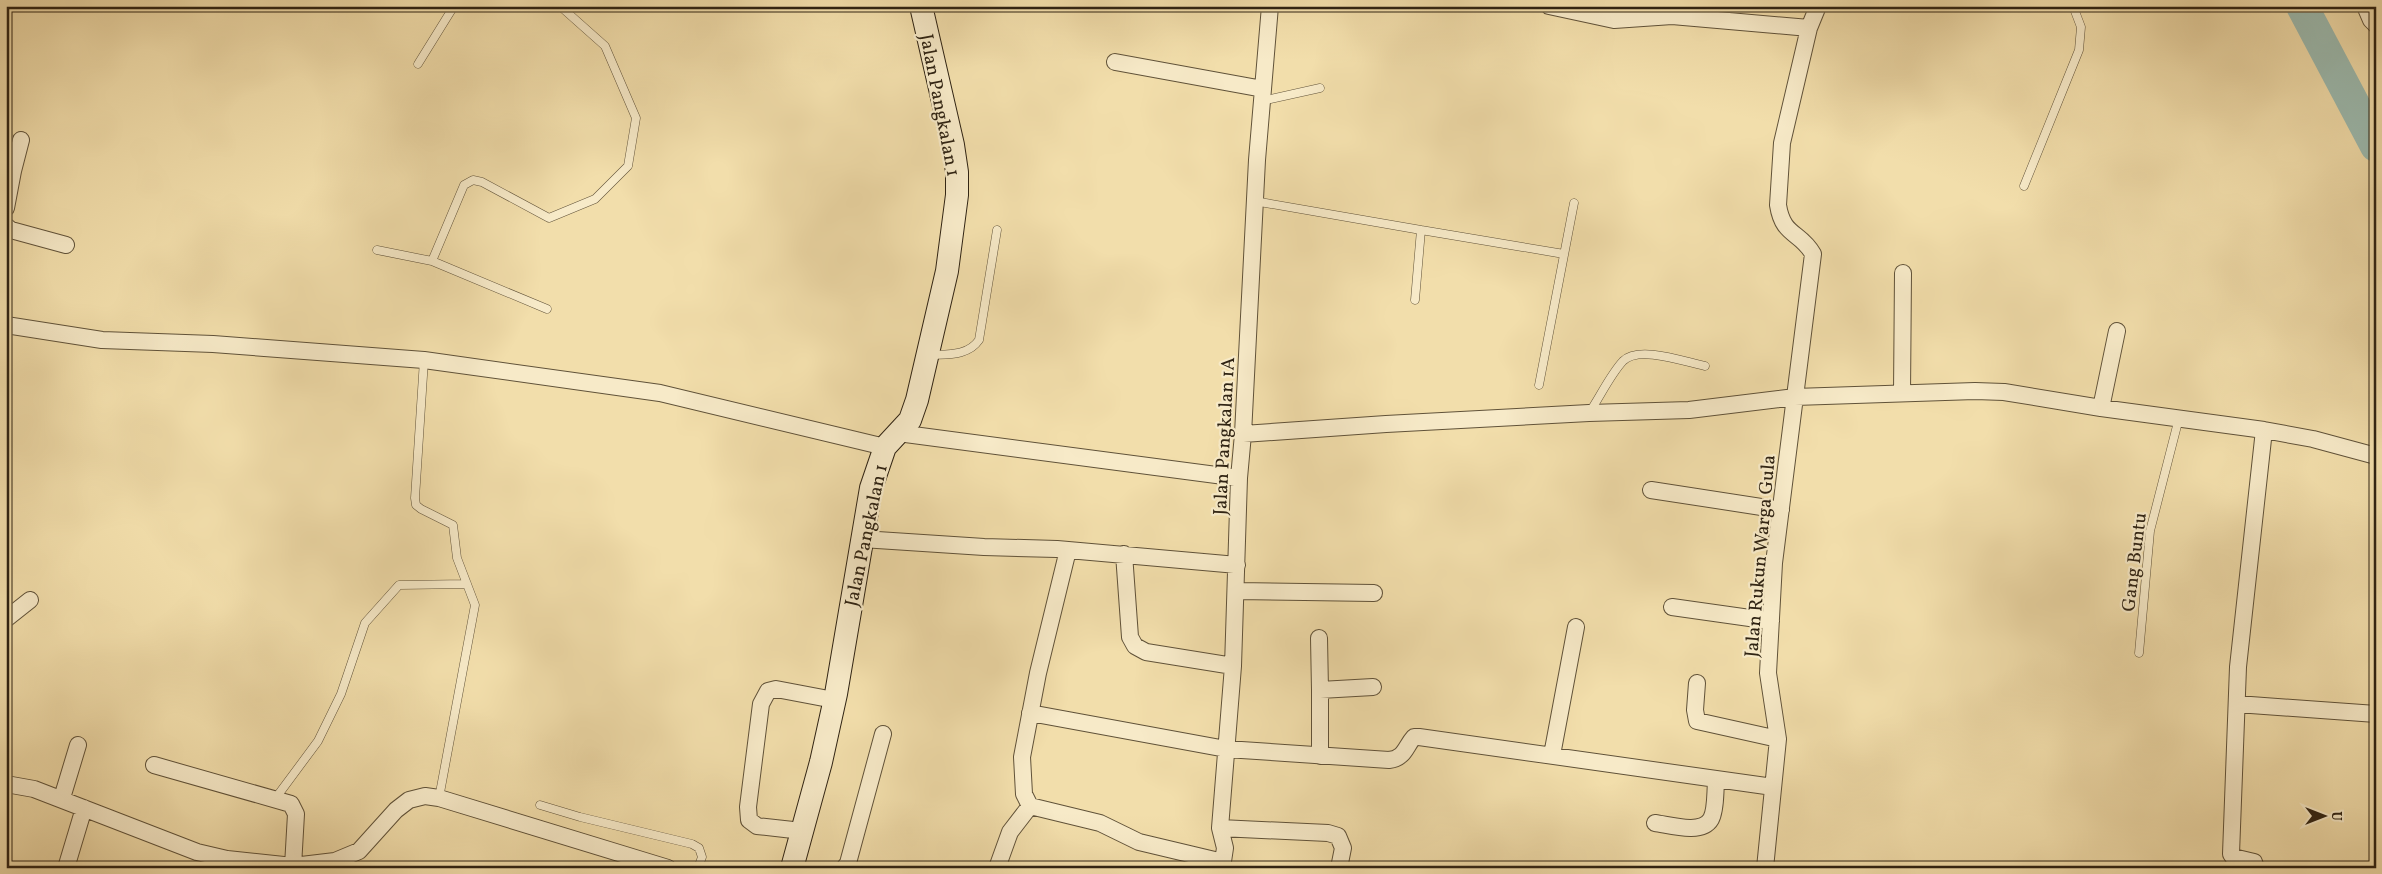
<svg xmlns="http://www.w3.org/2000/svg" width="2382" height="874" font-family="Vollkorn,serif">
<rect width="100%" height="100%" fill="#f2deab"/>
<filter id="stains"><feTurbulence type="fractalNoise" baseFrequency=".004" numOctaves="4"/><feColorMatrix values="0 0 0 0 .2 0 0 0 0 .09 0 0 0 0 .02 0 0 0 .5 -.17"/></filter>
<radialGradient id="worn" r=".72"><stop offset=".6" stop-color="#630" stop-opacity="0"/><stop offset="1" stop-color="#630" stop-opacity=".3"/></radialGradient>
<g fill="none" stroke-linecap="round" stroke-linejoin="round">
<path stroke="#9cbbb0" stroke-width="32" d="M2302,6L2376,146"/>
<defs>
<path id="service" d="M418,64L454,6
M1262,101L1320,88
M2024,186L2079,50L2081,27L2073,6
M1254,201L1421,230
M377,250L432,261L464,185L473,180L482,182L549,218L595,199L628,166L636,118L605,46L560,6
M432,261L547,309
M1415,300L1421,230L1564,254
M930,355C948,354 968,356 979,340L997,230
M424,360L415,498L416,505L421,509L453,525L457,558L475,605L439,798
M1539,385L1574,203
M1589,413C1600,397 1610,375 1623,361C1639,345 1685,362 1705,366
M2139,653L2150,531L2179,418
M275,799L318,741L341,694L365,623L399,585L467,584
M540,805L580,817L692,844L699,848L702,857L698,868"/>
<path id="minor" d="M1549,6L1614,20L1672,16L1809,28
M2365,6L2371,20L2376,25
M1115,62L1263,89
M6,169L13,171L6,208
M13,171L21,140
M6,226L11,230L66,245
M6,325L102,340L213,344L424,360L660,393L885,447
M1902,393L1903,273
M2101,408L2117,331
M898,433L1239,478
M1243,434L1386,424L1589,413L1689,410L1795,397L1975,391L2004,392L2101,408L2264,430L2313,439L2376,456
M1651,490L1781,510
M862,539L984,547L1057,549L1237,565
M1124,554L1130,637L1135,646L1146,652L1233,666
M1236,591L1374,593
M1672,607L1771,621
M6,619L30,600
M1319,638L1320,690
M1697,683L1695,710L1697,721L1778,739
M2237,704L2376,714
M1030,713L1226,749L1389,760C1405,758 1405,747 1414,737H1419L1773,787
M1552,755L1576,627
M1320,756V690L1373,687
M154,765L291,804L296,814L293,866
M6,784L34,789L197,852L227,859L293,866L335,861L359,851L396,810L409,800L425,796L439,798L668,868
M62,798L78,745
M1030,806L1024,794L1022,757L1038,673L1068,550
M1655,823C1670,825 1702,835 1711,819C1716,810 1715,793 1716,783
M1220,828L1328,833L1338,836L1343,848L1339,868
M802,831L757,826L749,820L748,807L761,704L768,691L776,689L834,700
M66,868L84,808
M844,868L848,863L883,734
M997,868L1010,832L1030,806L1100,823L1139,842L1223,862
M1222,868L1225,848L1220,828L1233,666L1239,478L1243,434L1257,160L1270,6
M1765,868L1778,739L1768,673L1774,563L1813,254C1800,231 1783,237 1778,205L1782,143L1809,28L1818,6
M2256,868L2254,862L2233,857L2231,854L2238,667L2264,430"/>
<path id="secondary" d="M792,868L821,762L836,694L871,488L885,447L910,420L917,400L947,271L957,195V172L953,145L921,6"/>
</defs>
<use href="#service" stroke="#605239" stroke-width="9"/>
<use href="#minor" stroke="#605239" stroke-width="18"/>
<use href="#secondary" stroke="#2f2313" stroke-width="24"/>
<use href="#service" stroke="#f7eac8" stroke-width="8"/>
<use href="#minor" stroke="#f7eac8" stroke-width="16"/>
<use href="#secondary" stroke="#f7eac8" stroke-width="22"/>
</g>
<g text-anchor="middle" stroke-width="4.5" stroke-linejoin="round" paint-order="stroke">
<g font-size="19" fill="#2f2313" stroke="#f7eac8">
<text transform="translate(941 105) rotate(79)" y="7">Jalan Pangkalan 1</text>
<text transform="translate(1223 436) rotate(-87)" y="7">Jalan Pangkalan 1A</text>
<text transform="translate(865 535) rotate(-78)" y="7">Jalan Pangkalan 1</text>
<text transform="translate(1759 556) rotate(-85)" y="7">Jalan Rukun Warga Gula</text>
<text transform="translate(2133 562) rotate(-83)" y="7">Gang Buntu</text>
</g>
</g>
<rect width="2382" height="874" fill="none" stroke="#f2deab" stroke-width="25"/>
<rect x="8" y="8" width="2367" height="859" fill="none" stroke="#2f2313" stroke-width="2.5"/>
<rect x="12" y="12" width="2357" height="849" fill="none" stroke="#2f2313"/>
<g transform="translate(2324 816) rotate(90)" stroke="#f7eac8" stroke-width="4" paint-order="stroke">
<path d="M0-4L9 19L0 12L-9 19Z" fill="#2f2313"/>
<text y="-8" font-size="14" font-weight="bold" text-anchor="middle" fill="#2f2313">U</text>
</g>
<rect width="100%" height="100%" filter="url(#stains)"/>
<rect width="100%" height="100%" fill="url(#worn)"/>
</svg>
